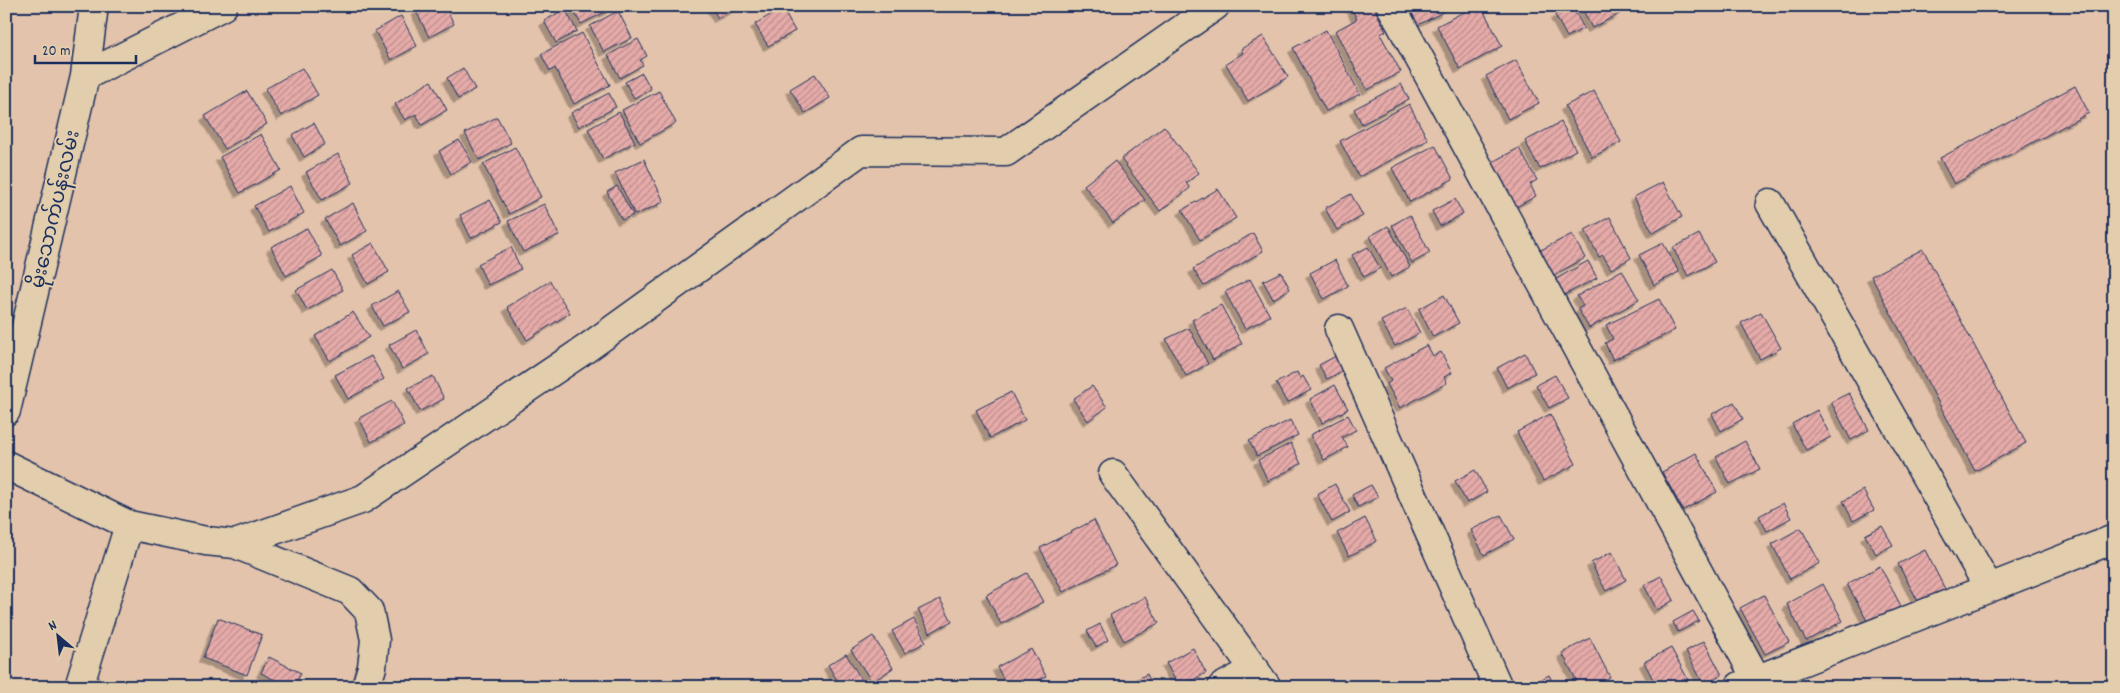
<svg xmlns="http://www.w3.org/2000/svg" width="2120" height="693" font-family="Dekko,'Noto Sans Myanmar',sans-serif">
<defs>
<pattern id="building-hatch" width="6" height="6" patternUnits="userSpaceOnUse" patternTransform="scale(1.25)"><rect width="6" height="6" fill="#e6aba9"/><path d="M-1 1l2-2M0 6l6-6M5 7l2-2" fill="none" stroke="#ba8c8d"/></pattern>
<filter id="shadow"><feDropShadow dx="-4.5" dy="4.5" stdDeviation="0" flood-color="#0004"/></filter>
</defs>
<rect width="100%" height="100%" fill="#e3c3ab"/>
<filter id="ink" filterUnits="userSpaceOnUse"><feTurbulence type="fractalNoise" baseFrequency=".02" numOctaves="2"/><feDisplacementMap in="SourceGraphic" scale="10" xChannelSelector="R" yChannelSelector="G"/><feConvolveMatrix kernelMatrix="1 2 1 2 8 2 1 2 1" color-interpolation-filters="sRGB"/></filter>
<g filter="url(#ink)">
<path fill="url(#building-hatch)" stroke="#1b2f5e" filter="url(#shadow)" d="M426,6H445L454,24L429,37L416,11Z
M571,6H609L611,9L581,24Z
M711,6H740L718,18Z
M1350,6H1373L1386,31L1380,34L1401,72L1367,90L1335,31L1357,19Z
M1405,6H1442L1445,11L1416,26Z
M1475,6H1481L1502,46L1460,69L1437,26Z
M1572,6L1584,28L1567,37L1555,15Z
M1581,6H1617L1621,13L1592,28Z
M782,8L795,31L768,46L755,24Z
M565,9L577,31L556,43L544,21Z
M618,11L632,38L604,52L590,26Z
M401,16L417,46L391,60L375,31Z
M1326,30L1360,94L1326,111L1293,48Z
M582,33L610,85L574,104L555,68L550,71L541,54Z
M1263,36L1288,77L1248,101L1226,64L1243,53L1241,49Z
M638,39L647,56L640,60L643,65L620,78L608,55Z
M1516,60L1539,103L1508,119L1486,76Z
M302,68L318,95L281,116L265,89Z
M463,68L475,89L458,99L447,78Z
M642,73L651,89L634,98L625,82Z
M815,74L830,98L805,113L790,89Z
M431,81L447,110L422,125L416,114L405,120L395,104Z
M1401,84L1409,99L1362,124L1354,109Z
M2075,86L2089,113L1954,184L1940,158Z
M247,91L267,124L225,149L205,116Z
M659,91L676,123L640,143L622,110Z
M1594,91L1621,142L1592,157L1565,106Z
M609,93L616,107L579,127L571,113Z
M1409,104L1428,140L1359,177L1340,141Z
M619,112L635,142L603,159L588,129Z
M497,117L511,143L479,160L465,133Z
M1561,122L1576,150L1540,169L1525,141Z
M314,123L325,144L304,157L292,135Z
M1164,126L1199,173L1186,183L1190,188L1160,211L1121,159Z
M261,134L281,170L240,193L220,157Z
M459,140L472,162L451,174L439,151Z
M1435,145L1453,179L1410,202L1392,168Z
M515,147L541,197L509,214L483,164Z
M1519,148L1537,180L1530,184L1536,196L1516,207L1492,162Z
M338,154L353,183L322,200L306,172Z
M644,159L664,202L635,215L615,173Z
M1115,161L1145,200L1113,223L1084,185Z
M1663,182L1682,217L1653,233L1634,197Z
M290,186L304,213L269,232L254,206Z
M617,186L633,215L622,220L607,192Z
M1218,189L1236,218L1200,240L1182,210Z
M1351,194L1363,216L1337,230L1325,208Z
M1455,199L1463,214L1440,226L1432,211Z
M490,200L502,222L471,238L460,215Z
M353,203L367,231L340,246L325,219Z
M544,204L559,235L523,252L508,221Z
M1410,215L1430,253L1412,263L1392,225Z
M1610,217L1631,258L1611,269L1603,255L1599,257L1585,230Z
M1388,226L1410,267L1391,277L1370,236Z
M307,228L322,256L286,276L271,247Z
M1253,233L1263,251L1204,286L1193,269Z
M1572,234L1585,258L1552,276L1539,251Z
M1699,234L1715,262L1688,276L1673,248Z
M373,243L389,272L368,284L352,255Z
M1663,243L1679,272L1654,285L1639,255Z
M511,247L521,269L488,285L478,264Z
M1368,247L1380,268L1364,277L1352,255Z
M1923,249L2026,443L1975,471L1871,276Z
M1335,260L1348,286L1324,299L1310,273Z
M1588,261L1597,278L1562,296L1554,280Z
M332,270L343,290L307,310L296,290Z
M1622,270L1639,300L1589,328L1578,309L1583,306L1577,296Z
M1281,272L1290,289L1273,299L1263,281Z
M1250,279L1270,316L1245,329L1225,292Z
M550,281L570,313L527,340L507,307Z
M398,291L410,312L383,326L372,306Z
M1444,295L1459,323L1433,337L1419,309Z
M1659,299L1675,330L1613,360L1605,343L1613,339L1606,325Z
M1221,305L1242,344L1213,360L1192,320Z
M1407,308L1420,333L1395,346L1381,321Z
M353,312L369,337L330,361L315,336Z
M1761,312L1781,348L1760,359L1741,323Z
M1189,328L1208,364L1186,376L1166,339Z
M416,330L429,354L402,369L389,345Z
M1427,345L1433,356L1441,352L1452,373L1444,377L1447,383L1400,408L1387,384L1391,381L1384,368Z
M1525,353L1535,373L1507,388L1497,368Z
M371,356L384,379L348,399L335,375Z
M1336,356L1344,370L1327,379L1319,365Z
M1297,372L1300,378L1303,376L1311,390L1287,403L1276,383Z
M1555,375L1568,398L1549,408L1536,385Z
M433,376L444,399L420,411L408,388Z
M1335,385L1348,409L1322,423L1310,399Z
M1092,386L1107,407L1088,421L1073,399Z
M1011,392L1025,420L990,438L976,410Z
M1849,393L1869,430L1851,440L1831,402Z
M392,401L404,425L371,442L359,418Z
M1734,402L1743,419L1721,431L1712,414Z
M1817,410L1831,437L1806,450L1792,424Z
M1550,414L1576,464L1543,481L1517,432Z
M1348,415L1356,430L1342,437L1348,447L1324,460L1310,435Z
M1290,420L1298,435L1257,456L1249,441Z
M1745,441L1760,469L1730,484L1716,457Z
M1291,443L1301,464L1268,481L1258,460Z
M1696,453L1717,492L1683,510L1662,472Z
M1475,470L1487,492L1467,503L1455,481Z
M1335,484L1350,512L1332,522L1317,494Z
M1371,485L1378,497L1358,507L1352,495Z
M1863,490L1874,510L1853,521L1843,501Z
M1783,503L1791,518L1767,531L1759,516Z
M1501,515L1514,539L1484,555L1471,530Z
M1365,518L1377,541L1349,556L1337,533Z
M1094,520L1116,565L1063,592L1040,548Z
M1882,526L1893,545L1876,554L1865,535Z
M1801,528L1820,563L1790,579L1772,544Z
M1925,550L1945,589L1919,603L1898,564Z
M1612,552L1626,580L1606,591L1591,563Z
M1880,566L1903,610L1871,628L1847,584Z
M1027,573L1043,602L1001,624L986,595Z
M1661,576L1674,600L1657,610L1644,585Z
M1823,584L1843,621L1806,641L1787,604Z
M1764,595L1789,642L1765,654L1740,608Z
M1145,597L1159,623L1124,641L1110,615Z
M940,599L952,621L930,633L918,610Z
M1693,611L1699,621L1678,632L1673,622Z
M218,618L262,635L247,675L203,658Z
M914,619L926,642L905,653L892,631Z
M1100,624L1108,640L1096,647L1087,631Z
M873,636L893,668L872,682L851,650Z
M1590,638L1610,677L1591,687H1580L1562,653Z
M1704,641L1722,675L1704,685L1686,651Z
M1193,648L1206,673L1179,687L1166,663Z
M1671,648L1691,685L1688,687H1657L1644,662Z
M1031,649L1046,676L1027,687H1008L997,667Z
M846,654L866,687H841L828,665Z
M269,657L301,673L294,687H289L261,673Z
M1147,674L1153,687H1123Z
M1549,675L1555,687H1528Z"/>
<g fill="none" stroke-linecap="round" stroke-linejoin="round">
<defs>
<path id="minor" d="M1391,6L1757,680
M85,76L223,6
M1770,203L1989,588
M1339,329L1498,687
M6,411L85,76L94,6
M6,465L129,525L206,541L235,544L363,499L587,348L861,151L1006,152L1215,6
M1113,474L1267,687
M235,544L350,591L369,611L375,640L372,667L366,687
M1740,686L2114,539
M79,687L129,525
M1222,687L1255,669"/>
</defs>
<use href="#minor" stroke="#1b2f5e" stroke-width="31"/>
<use href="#minor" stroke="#e2cdac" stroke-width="28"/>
</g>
</g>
<g text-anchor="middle" stroke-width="4" stroke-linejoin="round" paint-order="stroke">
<g font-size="20" fill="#1b2f5e" stroke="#e2cdac">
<text transform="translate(54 209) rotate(-77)" y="7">မိုးသောက်ပန်းလမ်း</text>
</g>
</g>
<rect width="2120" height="693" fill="none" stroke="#e2cdac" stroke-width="25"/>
<rect x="12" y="12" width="2095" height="668" fill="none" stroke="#1b2f5e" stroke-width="2" filter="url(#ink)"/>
<g transform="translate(58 636) rotate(332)" stroke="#e2cdac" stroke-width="4" paint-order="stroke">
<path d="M0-4L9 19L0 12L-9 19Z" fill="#1b2f5e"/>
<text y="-8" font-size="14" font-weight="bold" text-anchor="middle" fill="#1b2f5e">N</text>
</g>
<path d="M35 55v8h101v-8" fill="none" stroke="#1b2f5e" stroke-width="2.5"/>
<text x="42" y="55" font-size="15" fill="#1b2f5e" stroke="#e2cdac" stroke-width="4" paint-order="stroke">20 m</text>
</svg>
